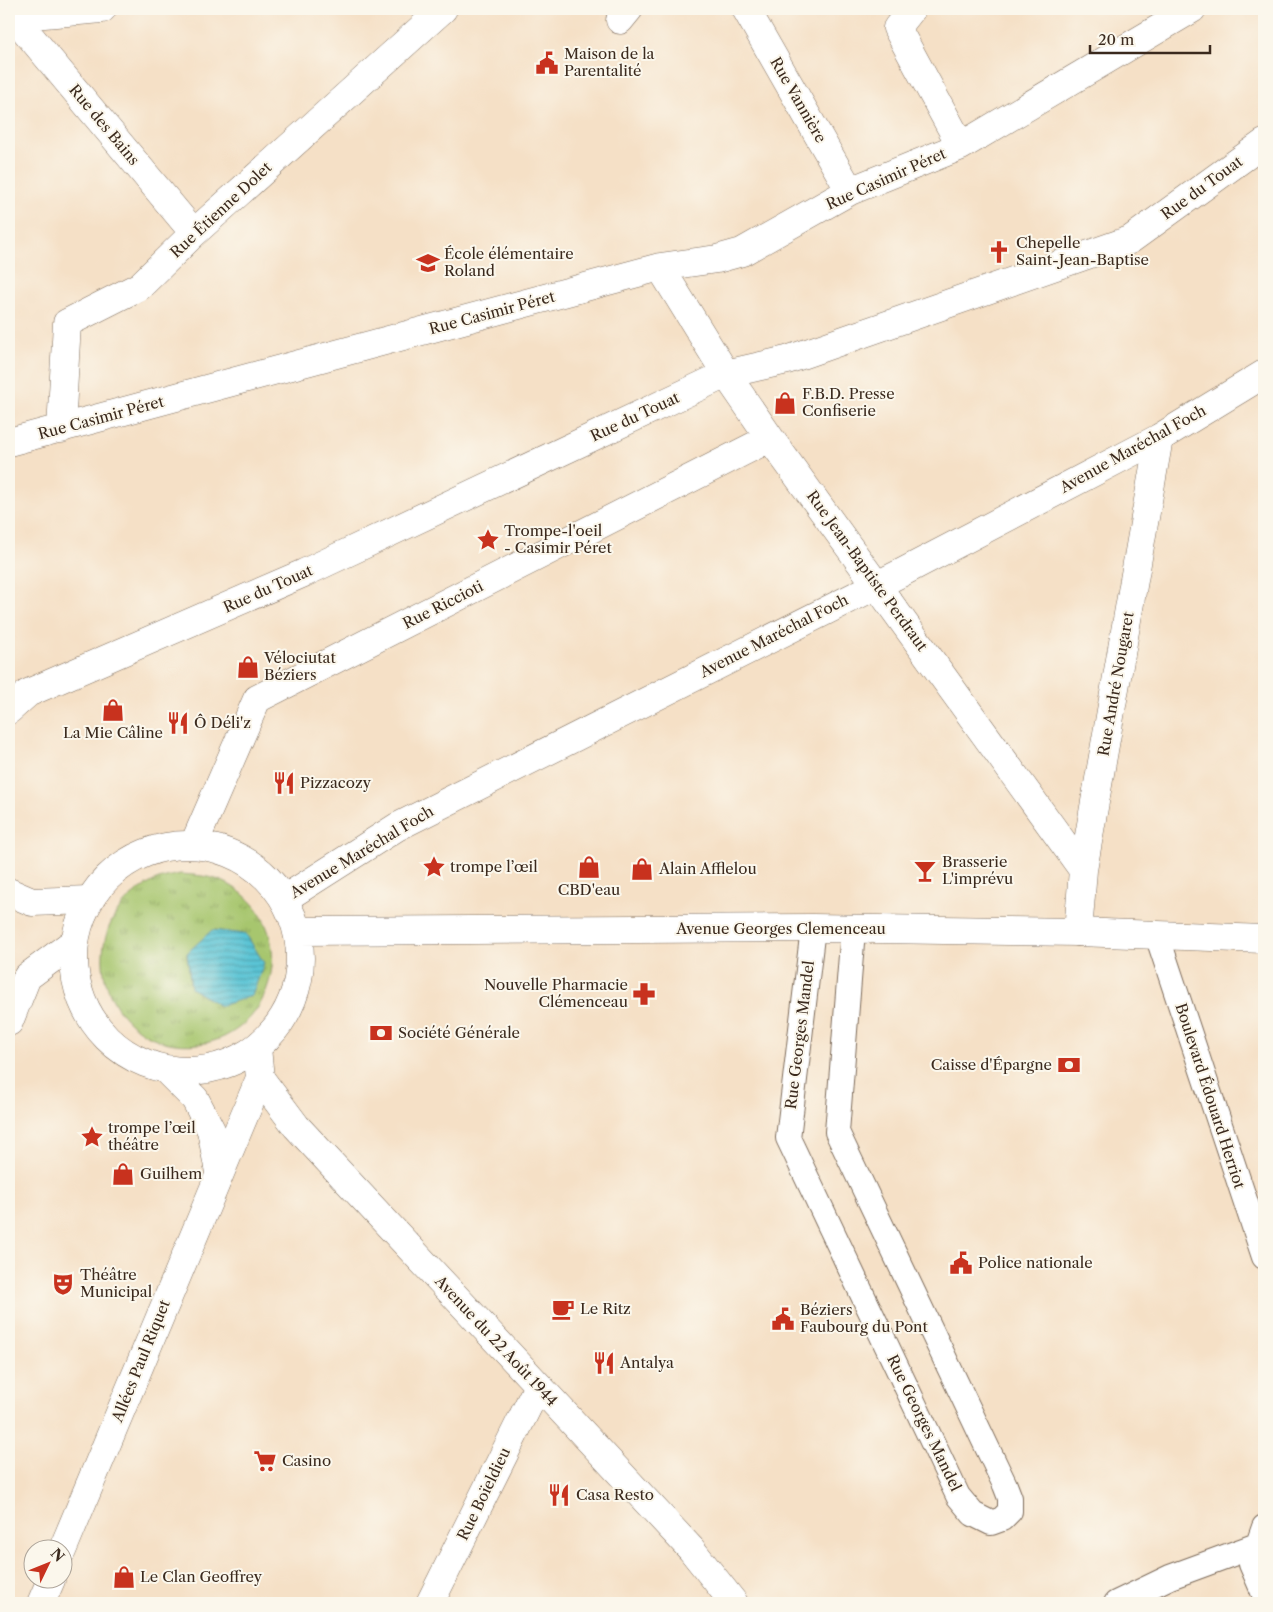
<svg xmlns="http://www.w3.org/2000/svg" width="1273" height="1612" font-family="'Libre Caslon Text',serif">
<defs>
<pattern id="grass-tufts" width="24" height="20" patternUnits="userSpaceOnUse" patternTransform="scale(1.25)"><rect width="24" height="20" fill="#a7c66e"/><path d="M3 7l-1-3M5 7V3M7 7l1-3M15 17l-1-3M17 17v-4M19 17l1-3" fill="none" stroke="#89a15a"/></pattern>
<pattern id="water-rules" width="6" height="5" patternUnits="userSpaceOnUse" patternTransform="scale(1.25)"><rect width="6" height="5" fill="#5ac4d5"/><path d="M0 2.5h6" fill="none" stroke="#4c9fac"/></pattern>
</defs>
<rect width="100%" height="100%" fill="#fbf7ec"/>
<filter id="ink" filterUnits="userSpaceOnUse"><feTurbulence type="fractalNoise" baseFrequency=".02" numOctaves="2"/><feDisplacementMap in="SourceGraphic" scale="10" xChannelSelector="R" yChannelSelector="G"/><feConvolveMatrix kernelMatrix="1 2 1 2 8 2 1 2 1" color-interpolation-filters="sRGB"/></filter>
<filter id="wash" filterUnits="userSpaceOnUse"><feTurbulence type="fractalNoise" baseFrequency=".0096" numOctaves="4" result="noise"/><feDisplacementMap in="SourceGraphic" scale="20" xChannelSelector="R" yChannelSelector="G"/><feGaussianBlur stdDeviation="1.12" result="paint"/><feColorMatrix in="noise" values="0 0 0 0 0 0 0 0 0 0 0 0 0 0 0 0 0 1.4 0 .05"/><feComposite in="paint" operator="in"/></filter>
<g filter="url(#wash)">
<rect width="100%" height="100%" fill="#f5e0c6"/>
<path fill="url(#grass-tufts)" stroke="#717846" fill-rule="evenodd" d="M180,874C196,875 213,876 228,884C273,909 284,960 260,1004C250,1022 230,1037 210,1042C107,1066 59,928 154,881C162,877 172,876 180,874ZM187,954L220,1006L191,988Z"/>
<path fill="url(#water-rules)" stroke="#4a777a" d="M212,930L246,934L264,963L252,996L220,1006L191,988L187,953Z"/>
</g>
<g filter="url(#ink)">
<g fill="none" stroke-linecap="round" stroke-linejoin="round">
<defs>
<path id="service" d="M813,928L788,1138L958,1496L973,1514L991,1523L1002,1519L1010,1511V1498L1005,1485L837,1132L853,930
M1157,935L1264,1257
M1264,1527L1251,1564L1264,1594
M1116,1603L1170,1577L1257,1545"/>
<path id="minor" d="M746,9L850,191
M912,9L897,28L961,146
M9,17L102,9
M14,17L194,233
M620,20L629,9
M660,267L726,374L770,438L1083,870
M61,429L67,323L140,286L194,233L443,9
M9,442L660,267L717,259L742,252L850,191L961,146L1192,9
M9,710L28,693L304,573L726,374L787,360L1130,240L1264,143
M194,844L257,699L770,438
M9,892L32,902L89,900
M1078,932L1083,870L1159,438
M9,1022L27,977L74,942
M430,1603L538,1386"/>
<path id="tertiary" d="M260,1078L296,1126L691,1549L734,1603"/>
<path id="secondary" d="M74 958a113 113 0 1 1 226 0a113 113 0 1 1-226 0Z
M284,899L397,827L901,573L1159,438L1264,374
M298,931L813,928L1078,932L1264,939
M166,1070L195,1099L211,1130L219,1172
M62,1551L260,1078L257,1048
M41,1603L51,1580"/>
</defs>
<use href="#service" stroke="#7c6a59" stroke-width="26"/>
<use href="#minor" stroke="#7c6a59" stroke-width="29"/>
<use href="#tertiary" stroke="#7c6a59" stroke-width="29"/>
<use href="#secondary" stroke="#7c6a59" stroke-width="29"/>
<use href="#service" stroke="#fff" stroke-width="24"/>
<use href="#minor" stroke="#fff" stroke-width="28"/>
<use href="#tertiary" stroke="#fff" stroke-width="28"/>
<use href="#secondary" stroke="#fff" stroke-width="28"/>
</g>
</g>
<defs>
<symbol id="civic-bare" viewBox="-9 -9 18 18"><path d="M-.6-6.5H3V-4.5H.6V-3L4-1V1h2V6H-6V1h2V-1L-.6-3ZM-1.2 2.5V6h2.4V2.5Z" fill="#c8321e" stroke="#fbf7ec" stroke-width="2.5" paint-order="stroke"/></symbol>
<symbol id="church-bare" viewBox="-9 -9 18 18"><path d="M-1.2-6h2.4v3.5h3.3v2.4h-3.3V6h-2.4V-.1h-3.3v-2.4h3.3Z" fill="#c8321e" stroke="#fbf7ec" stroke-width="2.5" paint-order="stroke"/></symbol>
<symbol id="school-bare" viewBox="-9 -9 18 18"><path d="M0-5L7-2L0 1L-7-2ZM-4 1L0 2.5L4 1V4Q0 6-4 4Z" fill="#c8321e" stroke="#fbf7ec" stroke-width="2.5" paint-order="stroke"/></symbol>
<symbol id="shop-bare" viewBox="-9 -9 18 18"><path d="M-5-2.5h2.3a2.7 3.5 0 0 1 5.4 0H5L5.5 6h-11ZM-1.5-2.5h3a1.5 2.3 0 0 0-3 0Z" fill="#c8321e" stroke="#fbf7ec" stroke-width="2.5" paint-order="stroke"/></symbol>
<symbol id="sight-bare" viewBox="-9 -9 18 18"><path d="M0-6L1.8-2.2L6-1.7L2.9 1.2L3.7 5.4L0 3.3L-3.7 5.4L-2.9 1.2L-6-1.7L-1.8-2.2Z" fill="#c8321e" stroke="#fbf7ec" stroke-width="2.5" paint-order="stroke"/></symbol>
<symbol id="restaurant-bare" viewBox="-9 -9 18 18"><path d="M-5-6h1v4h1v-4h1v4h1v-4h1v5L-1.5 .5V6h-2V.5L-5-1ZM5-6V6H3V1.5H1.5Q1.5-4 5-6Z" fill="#c8321e" stroke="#fbf7ec" stroke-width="2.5" paint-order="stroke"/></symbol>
<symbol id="bar-bare" viewBox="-9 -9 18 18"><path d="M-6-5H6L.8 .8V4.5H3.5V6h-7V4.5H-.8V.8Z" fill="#c8321e" stroke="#fbf7ec" stroke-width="2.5" paint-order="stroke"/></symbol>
<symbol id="pharmacy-bare" viewBox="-9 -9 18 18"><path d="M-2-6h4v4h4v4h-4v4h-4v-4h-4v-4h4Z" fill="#c8321e" stroke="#fbf7ec" stroke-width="2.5" paint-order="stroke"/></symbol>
<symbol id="bank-bare" viewBox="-9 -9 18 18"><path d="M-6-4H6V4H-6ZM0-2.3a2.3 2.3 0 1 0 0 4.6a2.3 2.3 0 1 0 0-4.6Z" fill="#c8321e" stroke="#fbf7ec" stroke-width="2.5" paint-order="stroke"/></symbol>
<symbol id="theatre-bare" viewBox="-9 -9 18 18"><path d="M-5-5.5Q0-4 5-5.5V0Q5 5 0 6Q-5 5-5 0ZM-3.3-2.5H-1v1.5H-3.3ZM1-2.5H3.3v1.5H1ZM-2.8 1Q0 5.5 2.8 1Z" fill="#c8321e" stroke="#fbf7ec" stroke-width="2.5" paint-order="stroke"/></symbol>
<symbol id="cafe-bare" viewBox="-9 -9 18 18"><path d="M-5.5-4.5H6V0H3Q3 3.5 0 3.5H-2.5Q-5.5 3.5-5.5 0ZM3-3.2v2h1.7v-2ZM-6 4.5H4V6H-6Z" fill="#c8321e" stroke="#fbf7ec" stroke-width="2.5" paint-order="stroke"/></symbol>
<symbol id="supermarket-bare" viewBox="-9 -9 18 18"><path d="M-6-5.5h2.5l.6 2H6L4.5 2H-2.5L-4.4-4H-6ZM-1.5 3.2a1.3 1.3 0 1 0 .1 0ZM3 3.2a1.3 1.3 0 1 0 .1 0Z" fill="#c8321e" stroke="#fbf7ec" stroke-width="2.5" paint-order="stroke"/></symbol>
</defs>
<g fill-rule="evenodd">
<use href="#civic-bare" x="531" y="47" width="32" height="32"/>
<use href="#church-bare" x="983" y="236" width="32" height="32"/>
<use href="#school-bare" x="412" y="247" width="32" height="32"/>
<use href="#shop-bare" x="769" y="387" width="32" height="32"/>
<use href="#sight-bare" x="472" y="524" width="32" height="32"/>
<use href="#shop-bare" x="232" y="651" width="32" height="32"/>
<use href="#shop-bare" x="97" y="694" width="32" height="32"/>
<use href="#restaurant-bare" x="162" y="707" width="32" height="32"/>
<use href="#restaurant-bare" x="268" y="767" width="32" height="32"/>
<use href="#sight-bare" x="418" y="851" width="32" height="32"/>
<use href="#shop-bare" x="573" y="851" width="32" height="32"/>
<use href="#shop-bare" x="626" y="853" width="32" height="32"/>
<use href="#bar-bare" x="909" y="855" width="32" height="32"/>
<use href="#pharmacy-bare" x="628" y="978" width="32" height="32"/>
<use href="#bank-bare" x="365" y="1017" width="32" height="32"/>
<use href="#bank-bare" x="1053" y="1049" width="32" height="32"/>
<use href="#sight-bare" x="76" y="1121" width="32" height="32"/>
<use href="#shop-bare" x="107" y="1158" width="32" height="32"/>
<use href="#civic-bare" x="945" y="1247" width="32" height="32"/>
<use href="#theatre-bare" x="47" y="1268" width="32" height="32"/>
<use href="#cafe-bare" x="547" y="1293" width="32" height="32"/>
<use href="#civic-bare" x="767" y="1303" width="32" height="32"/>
<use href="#restaurant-bare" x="588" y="1347" width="32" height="32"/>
<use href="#supermarket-bare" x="249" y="1445" width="32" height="32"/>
<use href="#restaurant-bare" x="543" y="1479" width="32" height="32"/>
<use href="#shop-bare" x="108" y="1561" width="32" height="32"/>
</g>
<g text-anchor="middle" stroke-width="4" stroke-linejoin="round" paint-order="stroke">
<g font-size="15" fill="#3b2a1e" stroke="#fbf7ec" text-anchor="start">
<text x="564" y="59">Maison de la<tspan x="564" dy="17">Parentalité</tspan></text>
<text x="1016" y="248">Chepelle<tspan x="1016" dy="17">Saint-Jean-Baptise</tspan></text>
<text x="444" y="259">École élémentaire<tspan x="444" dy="17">Roland</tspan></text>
<text x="802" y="399">F.B.D. Presse<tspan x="802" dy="17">Confiserie</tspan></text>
<text x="504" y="536">Trompe-l'oeil<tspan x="504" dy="17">- Casimir Péret</tspan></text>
<text x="264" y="663">Vélociutat<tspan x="264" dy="17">Béziers</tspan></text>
<text x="194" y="728">Ô Déli'z</text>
<text x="113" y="738" text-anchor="middle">La Mie Câline</text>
<text x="300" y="788">Pizzacozy</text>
<text x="942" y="867">Brasserie<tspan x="942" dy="17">L'imprévu</tspan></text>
<text x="450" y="872">trompe l’œil</text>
<text x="659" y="874">Alain Afflelou</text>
<text x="589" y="895" text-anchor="middle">CBD'eau</text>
<text x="628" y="990" text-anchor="end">Nouvelle Pharmacie<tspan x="628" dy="17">Clémenceau</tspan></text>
<text x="398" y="1038">Société Générale</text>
<text x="1052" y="1070" text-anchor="end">Caisse d'Épargne</text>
<text x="108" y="1133">trompe l’œil<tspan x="108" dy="17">théâtre</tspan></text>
<text x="140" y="1179">Guilhem</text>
<text x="978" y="1268">Police nationale</text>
<text x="80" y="1280">Théâtre<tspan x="80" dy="17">Municipal</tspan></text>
<text x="580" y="1314">Le Ritz</text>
<text x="800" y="1315">Béziers<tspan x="800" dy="17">Faubourg du Pont</tspan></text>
<text x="620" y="1368">Antalya</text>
<text x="282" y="1466">Casino</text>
<text x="576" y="1500">Casa Resto</text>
<text x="140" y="1582">Le Clan Geoffrey</text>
</g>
<g font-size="15" fill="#3b2a1e" stroke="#fbf7ec">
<text transform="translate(798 100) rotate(60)" y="5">Rue Vannière</text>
<text transform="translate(104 125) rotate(50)" y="5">Rue des Bains</text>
<text transform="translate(886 179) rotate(-24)" y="5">Rue Casimir Péret</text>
<text transform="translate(1202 188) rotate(-36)" y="5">Rue du Touat</text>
<text transform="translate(221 210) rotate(-43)" y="5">Rue Étienne Dolet</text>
<text transform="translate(492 313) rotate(-15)" y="5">Rue Casimir Péret</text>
<text transform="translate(635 417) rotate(-25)" y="5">Rue du Touat</text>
<text transform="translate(101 418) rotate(-15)" y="5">Rue Casimir Péret</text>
<text transform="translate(1133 449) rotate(-29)" y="5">Avenue Maréchal Foch</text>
<text transform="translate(867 571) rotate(54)" y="5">Rue Jean-Baptiste Perdraut</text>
<text transform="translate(268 589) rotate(-24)" y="5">Rue du Touat</text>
<text transform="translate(443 605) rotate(-27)" y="5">Rue Riccioti</text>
<text transform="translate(774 636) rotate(-27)" y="5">Avenue Maréchal Foch</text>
<text transform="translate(1116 684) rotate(-80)" y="5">Rue André Nougaret</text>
<text transform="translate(362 852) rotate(-31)" y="5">Avenue Maréchal Foch</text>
<text x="781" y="934">Avenue Georges Clemenceau</text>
<text transform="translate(800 1035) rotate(-83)" y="5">Rue Georges Mandel</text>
<text transform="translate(1210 1096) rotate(72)" y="5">Boulevard Édouard Herriot</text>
<text transform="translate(496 1341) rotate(47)" y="5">Avenue du 22 Août 1944</text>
<text transform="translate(141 1361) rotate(-68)" y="5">Allées Paul Riquet</text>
<text transform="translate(924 1423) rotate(64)" y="5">Rue Georges Mandel</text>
<text transform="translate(484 1494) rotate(-64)" y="5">Rue Boïeldieu</text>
</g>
</g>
<rect width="1273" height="1612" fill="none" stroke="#fbf7ec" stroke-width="30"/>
<g transform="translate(48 1564) rotate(47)"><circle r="24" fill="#fbf7ec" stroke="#aea59a"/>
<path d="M0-4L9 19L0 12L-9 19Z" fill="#c8321e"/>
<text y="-8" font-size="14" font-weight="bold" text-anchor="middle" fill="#3b2a1e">N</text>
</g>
<path d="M1090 45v8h120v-8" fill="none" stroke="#3b2a1e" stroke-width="2.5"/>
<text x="1098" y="45" font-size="15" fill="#3b2a1e" stroke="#fbf7ec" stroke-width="4" paint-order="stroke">20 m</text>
</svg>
